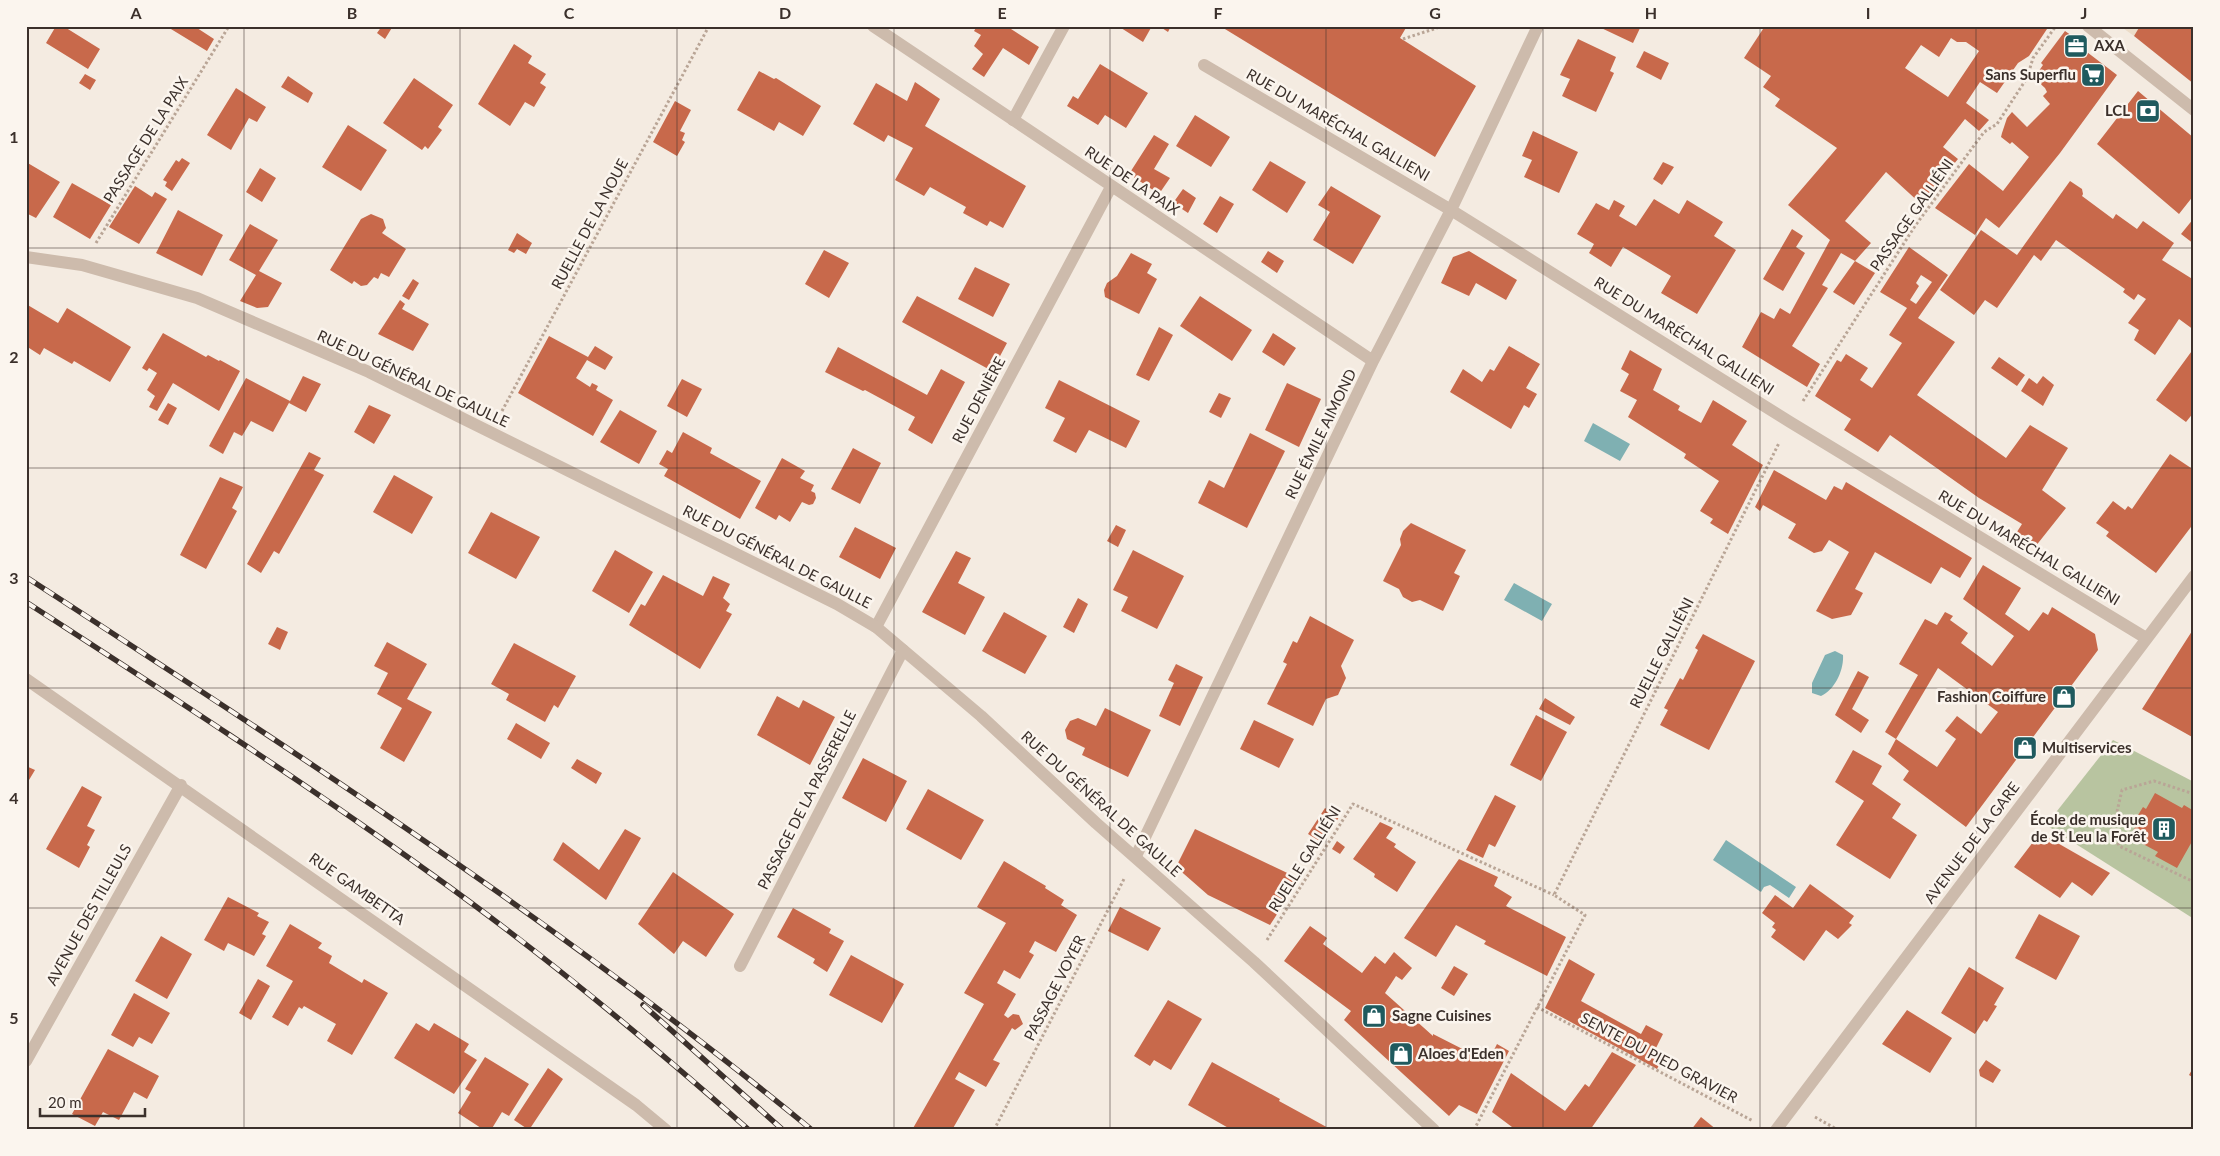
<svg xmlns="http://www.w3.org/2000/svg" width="2220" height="1156" font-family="Lato,sans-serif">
<rect width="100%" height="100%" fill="#f4ebe1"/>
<path fill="#b8c4a0" d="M2113,740L2194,782V919L2046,825Z"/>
<path fill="#ecdcc8" d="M2120,26H2140L2134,36Z"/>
<path fill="#7fb0b2" d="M1593,423L1630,444L1620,461L1584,441Z
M1514,583L1552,604L1542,621L1504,600Z
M1835,651L1843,655C1844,670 1835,690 1821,696L1812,693V683L1825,655Z
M1726,840L1796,887L1789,898L1770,885L1764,887L1761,892L1713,860Z"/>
<path fill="#c8694b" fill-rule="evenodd" d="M56,26H63L100,49L88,69L46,43Z
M166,26H194L214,39L207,51Z
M382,26H393L385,39L377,33Z
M977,26H1012L1011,29L1039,47L1029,65L1003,48L984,77L972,69L983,54L974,46L981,35L974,31Z
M1118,26H1152L1143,42Z
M1159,26H1171L1168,32Z
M1220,26H1407L1400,38L1476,86L1435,157Z
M1597,26H1641L1633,43Z
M1765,26H2049L2029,56L2018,63L1997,93L1980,82L1966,103L1989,120L1979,131L1965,119L1943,147L1958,159L1921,204L1886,172L1845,221L1871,243L1855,261L1875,273L1854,305L1833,292L1855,261L1841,253L1822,285L1828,288L1792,346L1820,364L1807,387L1742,347L1761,312L1774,319L1780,308L1790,314L1830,240L1788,205L1837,148L1775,106L1780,99L1763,87L1771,76L1744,58ZM1951,38L1957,42H1966L1979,51L1948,97L1905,68L1921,45L1939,57Z
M2140,26H2194V84L2134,36Z
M2065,31L2085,45L2083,49L2117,75L2060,153L1999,228L1986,218L1975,235L1935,208L1969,164L2003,191L2029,157L2012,142L2010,144L2001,137L2002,133L2007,118L2012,112L2027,127L2050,104L2043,96L2047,92L2045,88L2034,78L2043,65L2041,63Z
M1578,39L1616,57L1610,71L1614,73L1596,112L1562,96L1570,79L1560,75Z
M514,44L532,56L528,63L546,74L540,83L546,87L534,107L525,102L510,126L478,104Z
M1644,51L1669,63L1661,80L1636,67Z
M1100,64L1148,93L1126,128L1105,115L1098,125L1067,106L1073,96L1078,99Z
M759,71L774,79L776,78L821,106L803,136L779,122L774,131L737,110Z
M85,74L96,80L90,90L79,83Z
M288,76L313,93L308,103L281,87Z
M414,78L453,105L438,127L442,130L428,149L425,146L422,150L383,123Z
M915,82L940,99L925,126L1026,186L1003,228L990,221L987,226L963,213L966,207L930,187L924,196L895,180L913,148L888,135L884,142L853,124L876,83L907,101Z
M236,88L266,107L257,122L249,118L231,150L207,135Z
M2138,91L2194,138V195L2179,214L2097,144Z
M675,101L691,110L680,131L685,133L682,140L685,142L677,156L653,142Z
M1195,115L1230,137L1211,167L1176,146Z
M348,125L387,150L361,191L322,167Z
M1533,131L1578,152L1559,193L1524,177L1532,160L1522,156Z
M1154,135L1169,144L1154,169L1170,178L1159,194L1129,174Z
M182,158L190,163L172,191L165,186L167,182L163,180L176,160L179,162Z
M1270,161L1306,182L1287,213L1252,190Z
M26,162L60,182L36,218L26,213Z
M1663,162L1674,167L1662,185L1653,179Z
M260,168L276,178L262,202L246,192Z
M2070,181L2082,189L2083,194L2082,196L2113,219L2116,214L2137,229L2143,221L2174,243L2162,260L2194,280V330L2179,319L2155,355L2134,340L2139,330L2128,323L2146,299L2138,294L2134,300L2123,292L2125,289L2056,240L2041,261L2034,255L1997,308L1985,300L1974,315L1940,290L1981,230L2017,255Z
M72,183L111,205L90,239L53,217Z
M135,186L152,197L155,192L167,199L139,244L109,227Z
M1331,186L1381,216L1353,264L1313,240L1330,212L1318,205Z
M1183,189L1196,198L1188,213L1173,203Z
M1220,196L1234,204L1217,233L1203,224Z
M1654,199L1679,214L1687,200L1723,222L1714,236L1736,250L1697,314L1661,293L1671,276L1623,247L1611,267L1589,253L1594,244L1577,234L1596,203L1609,210L1614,200L1625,206L1619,216L1636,226Z
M178,210L223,235L202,276L156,253Z
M371,214L383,219L386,228L382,233L406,249L389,277L381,273L378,279L374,277L367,285L361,286L354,281L352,284L330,270L361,219Z
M2194,218V244L2181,234Z
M250,224L278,240L259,271L282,283L268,307L257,308L240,301L256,275L229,260Z
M1792,229L1803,236L1796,247L1805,253L1783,291L1763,279Z
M517,233L532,243L526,254L517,249L514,253L508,250Z
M1909,247L1948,275L1918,318L1955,342L1917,395L2006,458L2030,425L2068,448L2042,490L2066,508L2035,547L2015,535L2022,524L1979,498L1890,435L1878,452L1844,430L1851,419L1815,396L1837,360L1841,362L1846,354L1868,368L1860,380L1872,388L1902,343L1889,335L1907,308L1880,292ZM1921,275L1932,282L1916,304L1910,300L1919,286L1916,283Z
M824,250L849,263L829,298L805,284Z
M1268,251L1284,261L1277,273L1261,262Z
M1469,251L1517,280L1506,300L1476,283L1469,296L1441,283L1453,257Z
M1131,253L1152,264L1147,273L1157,279L1139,314L1105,297L1104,290L1107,283L1117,276Z
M975,267L1010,284L993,317L958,299Z
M413,279L419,283L409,300L402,296Z
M917,296L1007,343L992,371L902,322Z
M1200,296L1252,330L1232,361L1180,326Z
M400,300L405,304L402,309L429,324L413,351L378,334Z
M26,304L58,323L67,308L131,347L110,382L74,361L72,364L44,348L40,355L26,346Z
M1159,327L1173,335L1149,381L1136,375Z
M163,333L206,357L208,355L219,361L220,360L240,371L219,411L173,383L157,411L149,407L155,396L147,390L157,373L149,368L147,371L142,368Z
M1273,333L1296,348L1284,366L1262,352Z
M549,336L588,357L595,346L613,357L605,370L587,360L576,378L590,387L592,383L598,386L596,390L613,400L593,436L518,393Z
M1509,346L1540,364L1526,388L1537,394L1529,408L1524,405L1511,429L1450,392L1463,369L1482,382L1490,369L1494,371Z
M838,347L927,395L941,369L965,382L932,444L908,430L915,417L865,390L863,391L825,372Z
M2194,348V412L2186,422L2156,400Z
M1630,350L1662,369L1653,390L1680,406L1678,410L1701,423L1713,400L1747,421L1732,445L1763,465L1728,534L1710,523L1713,519L1700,511L1719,481L1684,458L1686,454L1628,417L1637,400L1620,391L1629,374L1621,369Z
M1999,357L2025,375L2017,386L1991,368Z
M303,376L321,384L306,412L289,403Z
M2043,376L2054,385L2043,406L2021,391L2029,378L2037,384Z
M246,378L290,401L273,432L251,421L242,436L234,432L223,454L209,446Z
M682,379L702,389L687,417L667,406Z
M1059,380L1140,421L1126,448L1089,430L1076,453L1053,441L1065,418L1045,408Z
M1287,383L1321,399L1299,447L1265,430Z
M1219,393L1231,398L1221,418L1209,412Z
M168,403L177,408L168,425L158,420Z
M369,405L391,415L374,444L354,432Z
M620,410L657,431L639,464L600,442Z
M683,432L712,448L710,453L761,481L740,519L664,476L668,469L659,464L667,450L672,453Z
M1250,433L1285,451L1247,528L1198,503L1209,480L1224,488Z
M853,448L881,463L860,504L831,489Z
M309,452L321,458L314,470L324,475L279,554L274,551L261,573L247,564Z
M2170,454L2194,470V523L2156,573L2106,536L2109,532L2096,523L2113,501L2125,510L2128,506L2132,509Z
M782,458L805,471L800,478L814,485L811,491L815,493L816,498L813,504L809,505L802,502L790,522L779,515L776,520L755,508Z
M1774,470L1826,500L1834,486L1842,490L1846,482L1972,558L1960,578L1941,567L1931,584L1875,552L1855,589L1863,593L1851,615L1832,619L1816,611L1849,552L1829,540L1822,551L1814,553L1788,538L1796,524L1763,505L1760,511L1755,507Z
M394,475L433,497L412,534L373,512Z
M220,477L243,487L232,508L237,511L206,569L180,555Z
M491,512L540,537L516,579L468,553Z
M1411,523L1466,550L1454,573L1460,576L1443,611L1420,600L1412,602L1403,597L1399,589L1383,581L1401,545L1400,539L1403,531Z
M1116,525L1126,530L1118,547L1107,541Z
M855,527L896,548L880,579L839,557Z
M615,550L653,572L629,613L592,591Z
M1133,550L1184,576L1157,629L1121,611L1128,597L1113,590Z
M956,551L971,558L958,583L985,597L965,635L922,612Z
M1983,565L2021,588L2005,614L2029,631L2043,612L2048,615L2052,607L2095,634L2098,650L1966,827L1903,780L1909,771L1888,754L1896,739L1885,732L1918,675L1899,664L1925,619L1937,625L1945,612L1953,616L1950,620L1968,633L1961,643L1992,666L2014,636L1963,599ZM1938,668L1998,712L1981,734L1957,716L1945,731L1956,739L1937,767L1896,739Z
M663,575L703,596L713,576L730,584L723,598L730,604L726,611L732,614L700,669L629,625L641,604L645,606Z
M1078,598L1088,604L1074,633L1063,627Z
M1004,612L1047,636L1025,674L982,651Z
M1310,616L1354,640L1341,666L1346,678L1338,695L1326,699L1313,726L1267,704L1287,664L1283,662L1293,641L1297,643Z
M277,627L288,632L280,650L268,644Z
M2194,628V738L2142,709Z
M1703,634L1755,661L1709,750L1660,725L1668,710L1664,708L1680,678L1683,680L1698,650L1695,648Z
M387,642L427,664L407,699L432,712L404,762L380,748L402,708L377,694L388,673L374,666Z
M514,643L576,676L558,708L554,705L545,722L506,700L509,694L491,684Z
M1176,664L1203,677L1180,726L1159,716L1174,683L1168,680Z
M1858,671L1869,677L1852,709L1869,720L1861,733L1835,715Z
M777,696L799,708L803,700L835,717L810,765L757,735Z
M1545,698L1575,717L1570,725L1539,709Z
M1105,708L1151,730L1128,777L1082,755L1085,748L1067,739L1065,730L1070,721L1078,718L1096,726Z
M1536,715L1567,732L1541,781L1510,765Z
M1254,720L1294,739L1279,768L1240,749Z
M516,723L550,743L541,759L507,739Z
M1853,750L1882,766L1872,784L1901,804L1892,818L1917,835L1890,879L1836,845L1864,801L1835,782Z
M863,758L907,781L886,822L842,798Z
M577,759L602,773L596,784L571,768Z
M26,766L35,770L26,785Z
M82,786L102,797L87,826L95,830L87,845L90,847L79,868L46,849Z
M928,789L984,820L961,860L906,829Z
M2155,793L2182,808L2184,805L2194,811V838L2177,868L2155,856L2158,852L2130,837L2138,822L2135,820L2143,807L2146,809Z
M1495,795L1516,806L1495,847L1489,844L1483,858L1466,850Z
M1325,808L1339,817L1323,843L1308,834Z
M1380,822L1393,828L1386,838L1396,844L1394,847L1416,862L1397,892L1374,877L1375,874L1353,859Z
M625,829L641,838L606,900L553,860L563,842L599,870Z
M1195,829L1300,879L1270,925L1208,895L1176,867Z
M2040,833L2110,873L2092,896L2072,882L2060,898L2014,867Z
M1337,841L1345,847L1340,854L1332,849Z
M1459,859L1498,877L1494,886L1512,897L1506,906L1566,937L1547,976L1484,944L1486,941L1456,925L1436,957L1404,938Z
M1004,861L1046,886L1045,888L1064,900L1061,905L1077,915L1056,952L1035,941L1029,952L1034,955L1020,979L1004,970L997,983L1016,994L1004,1015L1008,1018L1013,1014L1019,1015L1023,1024L1015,1030L1012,1028L993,1060L1000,1063L986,1087L959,1072L955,1079L975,1090L952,1130H912L984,1004L964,993L1006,923L977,907Z
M673,872L734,914L706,957L683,941L674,954L638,924Z
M1810,884L1854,916L1849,923L1852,925L1838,939L1826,930L1804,961L1771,937L1776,930L1772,927L1775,923L1762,913L1775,895L1793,908Z
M228,897L259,913L257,916L269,922L262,934L266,936L254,956L228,943L224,951L204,940Z
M1120,907L1161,928L1148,951L1108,931Z
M793,908L831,929L829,933L844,941L827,972L813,963L815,959L777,937Z
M2039,914L2080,936L2056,980L2015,958Z
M290,924L322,943L318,948L332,956L329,963L362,983L364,979L388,993L352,1055L327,1041L336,1024L304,1006L302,1009L299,1007L288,1026L272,1017L293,981L266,966Z
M1310,926L1327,938L1323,944L1362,973L1375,956L1385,964L1394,952L1412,968L1402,980L1396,976L1385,993L1433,1036V1034L1488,1062L1497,1044L1509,1051L1477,1114L1459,1105L1449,1116L1344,1020L1351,1011L1284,961Z
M161,936L192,954L167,999L135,981Z
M851,955L904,984L882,1023L829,995Z
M1569,959L1595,974L1581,1001L1641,1034L1646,1025L1663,1034L1653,1054L1662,1059L1657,1069L1545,1008Z
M1454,966L1468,974L1454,996L1441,988Z
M1969,967L2004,988L1994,1005L1997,1006L1987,1022L1984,1020L1975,1034L1941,1013Z
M258,979L270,986L251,1020L239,1013Z
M134,993L170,1013L152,1044L139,1037L133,1047L111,1035Z
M1168,1000L1202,1019L1171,1070L1154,1060L1150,1066L1134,1056Z
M1907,1010L1952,1038L1930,1073L1882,1044Z
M416,1023L429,1031L434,1023L469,1044L464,1052L477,1060L454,1094L394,1058Z
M108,1049L159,1076L147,1099L134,1092L119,1120L103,1112L95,1126L72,1114Z
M1612,1052L1636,1065L1590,1130H1516L1492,1112L1511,1073L1565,1111L1585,1084L1589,1087Z
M485,1057L529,1084L509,1116L502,1112L491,1130H484L458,1113L471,1092L465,1089Z
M1986,1060L2001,1070L1993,1083L1980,1076L1979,1070Z
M1212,1062L1280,1099L1279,1101L1332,1130H1232L1188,1105Z
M2194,1066V1078L2189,1075Z
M548,1068L563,1079L529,1130L514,1120Z
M1701,1117L1717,1130H1691Z"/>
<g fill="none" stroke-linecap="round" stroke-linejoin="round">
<path stroke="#b9a596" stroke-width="3" stroke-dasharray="2.5 2.5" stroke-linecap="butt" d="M1403,39L1443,26
M96,243L229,26
M1803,401L1915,226L1984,132L1997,124L2027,78L2033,58L2056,26
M502,411L709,26
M2194,794L2154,781L2122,790L2113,829L2119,846L2194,882
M1267,940L1353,804L1554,895
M1537,1007L1753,1121
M1815,1117L1838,1130
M994,1130L1124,879
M1474,1130L1585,915L1554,895L1779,443"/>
<path stroke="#cdbbac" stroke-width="12" d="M1013,120L1064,26
M740,966L903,650"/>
<path stroke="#cdbbac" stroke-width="12" d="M873,26L1373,361
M1204,65L1451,210L1790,422L2146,638
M876,627L1111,187
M26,679L636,1105L666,1130
M1136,856L1373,361L1451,210L1538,26
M26,1061L181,785
M1776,1130L2194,576"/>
<path stroke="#cdbbac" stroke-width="12" d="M2088,26L2194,110
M26,257L82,265L197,298L369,372L837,604L876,627L981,716L1096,823L1254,962L1434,1130"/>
<defs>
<path id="rail" d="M26,577C295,752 564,926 812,1130
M26,602C162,690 298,778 430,873C541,952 647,1040 749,1130
M643,1005L783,1130"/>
</defs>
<use href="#rail" stroke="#3b302b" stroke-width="5.5"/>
<use href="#rail" stroke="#fbf5ee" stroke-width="4" stroke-dasharray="11" stroke-linecap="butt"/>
</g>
<path fill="none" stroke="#3b302b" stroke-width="1" stroke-opacity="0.55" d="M244,26V1130M460,26V1130M677,26V1130M894,26V1130M1110,26V1130M1326,26V1130M1543,26V1130M1760,26V1130M1976,26V1130M26,248H2194M26,468H2194M26,688H2194M26,908H2194"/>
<defs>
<symbol id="office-square" viewBox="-11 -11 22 22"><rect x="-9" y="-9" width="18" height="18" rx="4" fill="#1f5a5e" stroke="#fbf5ee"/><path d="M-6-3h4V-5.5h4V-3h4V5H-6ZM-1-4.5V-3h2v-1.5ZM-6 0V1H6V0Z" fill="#fff"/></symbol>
<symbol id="supermarket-square" viewBox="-11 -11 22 22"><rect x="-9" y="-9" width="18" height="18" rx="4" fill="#1f5a5e" stroke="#fbf5ee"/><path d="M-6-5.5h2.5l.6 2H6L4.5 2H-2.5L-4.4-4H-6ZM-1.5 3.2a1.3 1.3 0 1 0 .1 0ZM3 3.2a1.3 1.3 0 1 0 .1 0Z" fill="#fff"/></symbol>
<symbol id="bank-square" viewBox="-11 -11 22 22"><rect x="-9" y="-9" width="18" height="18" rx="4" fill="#1f5a5e" stroke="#fbf5ee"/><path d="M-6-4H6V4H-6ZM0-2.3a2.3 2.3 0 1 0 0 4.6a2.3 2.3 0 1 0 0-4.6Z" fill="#fff"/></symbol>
<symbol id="shop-square" viewBox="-11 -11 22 22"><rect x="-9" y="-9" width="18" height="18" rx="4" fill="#1f5a5e" stroke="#fbf5ee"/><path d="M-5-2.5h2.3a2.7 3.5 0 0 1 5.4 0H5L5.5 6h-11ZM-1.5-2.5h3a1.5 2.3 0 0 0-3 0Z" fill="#fff"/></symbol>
<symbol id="building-square" viewBox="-11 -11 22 22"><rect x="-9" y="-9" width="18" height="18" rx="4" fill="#1f5a5e" stroke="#fbf5ee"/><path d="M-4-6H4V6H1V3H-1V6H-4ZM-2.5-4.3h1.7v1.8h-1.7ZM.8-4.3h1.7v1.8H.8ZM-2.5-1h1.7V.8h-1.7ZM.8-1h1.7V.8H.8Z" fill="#fff"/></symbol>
</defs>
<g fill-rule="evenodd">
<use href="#office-square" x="2062" y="32" width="28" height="28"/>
<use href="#supermarket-square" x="2079" y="61" width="28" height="28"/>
<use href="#bank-square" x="2134" y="97" width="28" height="28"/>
<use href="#shop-square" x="2050" y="683" width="28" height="28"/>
<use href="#shop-square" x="2011" y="734" width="28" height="28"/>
<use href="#building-square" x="2150" y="815" width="28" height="28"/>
<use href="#shop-square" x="1360" y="1002" width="28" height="28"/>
<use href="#shop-square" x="1387" y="1040" width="28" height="28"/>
</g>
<g text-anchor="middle" stroke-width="5" stroke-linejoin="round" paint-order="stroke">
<g font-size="15" font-weight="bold" fill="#3b302b" stroke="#fbf5ee" text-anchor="start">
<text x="2094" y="51">AXA</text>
<text x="2076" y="80" text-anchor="end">Sans Superflu</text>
<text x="2130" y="116" text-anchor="end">LCL</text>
<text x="2046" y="702" text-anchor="end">Fashion Coiffure</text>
<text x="2042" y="753">Multiservices</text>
<text x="2146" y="825" text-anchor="end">École de musique<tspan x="2146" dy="17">de St Leu la Forêt</tspan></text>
<text x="1392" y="1021">Sagne Cuisines</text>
<text x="1418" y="1059">Aloes d'Eden</text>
</g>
<g font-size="15" fill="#3b302b" stroke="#fbf5ee">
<text transform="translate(1338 125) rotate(30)" y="5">RUE DU MARÉCHAL GALLIENI</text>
<text transform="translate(146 140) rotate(-58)" y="5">PASSAGE DE LA PAIX</text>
<text transform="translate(1132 181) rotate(34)" y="5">RUE DE LA PAIX</text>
<text transform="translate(1912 215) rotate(-55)" y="5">PASSAGE GALLIÉNI</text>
<text transform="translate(590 224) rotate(-62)" y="5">RUELLE DE LA NOUE</text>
<text transform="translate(1684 336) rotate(32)" y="5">RUE DU MARÉCHAL GALLIENI</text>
<text transform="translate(413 379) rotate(25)" y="5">RUE DU GÉNÉRAL DE GAULLE</text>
<text transform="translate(979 400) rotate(-62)" y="5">RUE DENIÈRE</text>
<text transform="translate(1321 434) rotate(-64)" y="5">RUE ÉMILE AIMOND</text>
<text transform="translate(2029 548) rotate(31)" y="5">RUE DU MARÉCHAL GALLIENI</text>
<text transform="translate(777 557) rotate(27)" y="5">RUE DU GÉNÉRAL DE GAULLE</text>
<text transform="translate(1662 653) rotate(-63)" y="5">RUELLE GALLIÉNI</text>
<text transform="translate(807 800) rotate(-63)" y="5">PASSAGE DE LA PASSERELLE</text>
<text transform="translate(1101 804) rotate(42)" y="5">RUE DU GÉNÉRAL DE GAULLE</text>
<text transform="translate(1972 843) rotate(-53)" y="5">AVENUE DE LA GARE</text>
<text transform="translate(1305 859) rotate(-58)" y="5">RUELLE GALLIÉNI</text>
<text transform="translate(357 889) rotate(35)" y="5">RUE GAMBETTA</text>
<text transform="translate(89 915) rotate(-61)" y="5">AVENUE DES TILLEULS</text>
<text transform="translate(1055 988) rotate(-63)" y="5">PASSAGE VOYER</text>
<text transform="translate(1659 1058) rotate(28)" y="5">SENTE DU PIED GRAVIER</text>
</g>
</g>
<rect width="2220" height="1156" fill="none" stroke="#fbf5ee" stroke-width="55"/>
<path d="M40 1108v8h105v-8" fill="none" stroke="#3b302b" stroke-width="2.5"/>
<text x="48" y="1108" font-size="15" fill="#3b302b" stroke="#fbf5ee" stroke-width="4" paint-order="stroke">20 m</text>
<rect x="28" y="28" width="2164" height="1100" fill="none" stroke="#3b302b" stroke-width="2"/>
<g font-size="16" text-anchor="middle" font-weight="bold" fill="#3b302b">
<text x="136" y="19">A</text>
<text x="352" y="19">B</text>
<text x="569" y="19">C</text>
<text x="785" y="19">D</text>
<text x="1002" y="19">E</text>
<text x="1218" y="19">F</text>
<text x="1435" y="19">G</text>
<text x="1651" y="19">H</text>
<text x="1868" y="19">I</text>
<text x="2084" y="19">J</text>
<text x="14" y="143">1</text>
<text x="14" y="363">2</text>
<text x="14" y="584">3</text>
<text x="14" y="804">4</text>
<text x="14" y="1024">5</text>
</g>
</svg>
